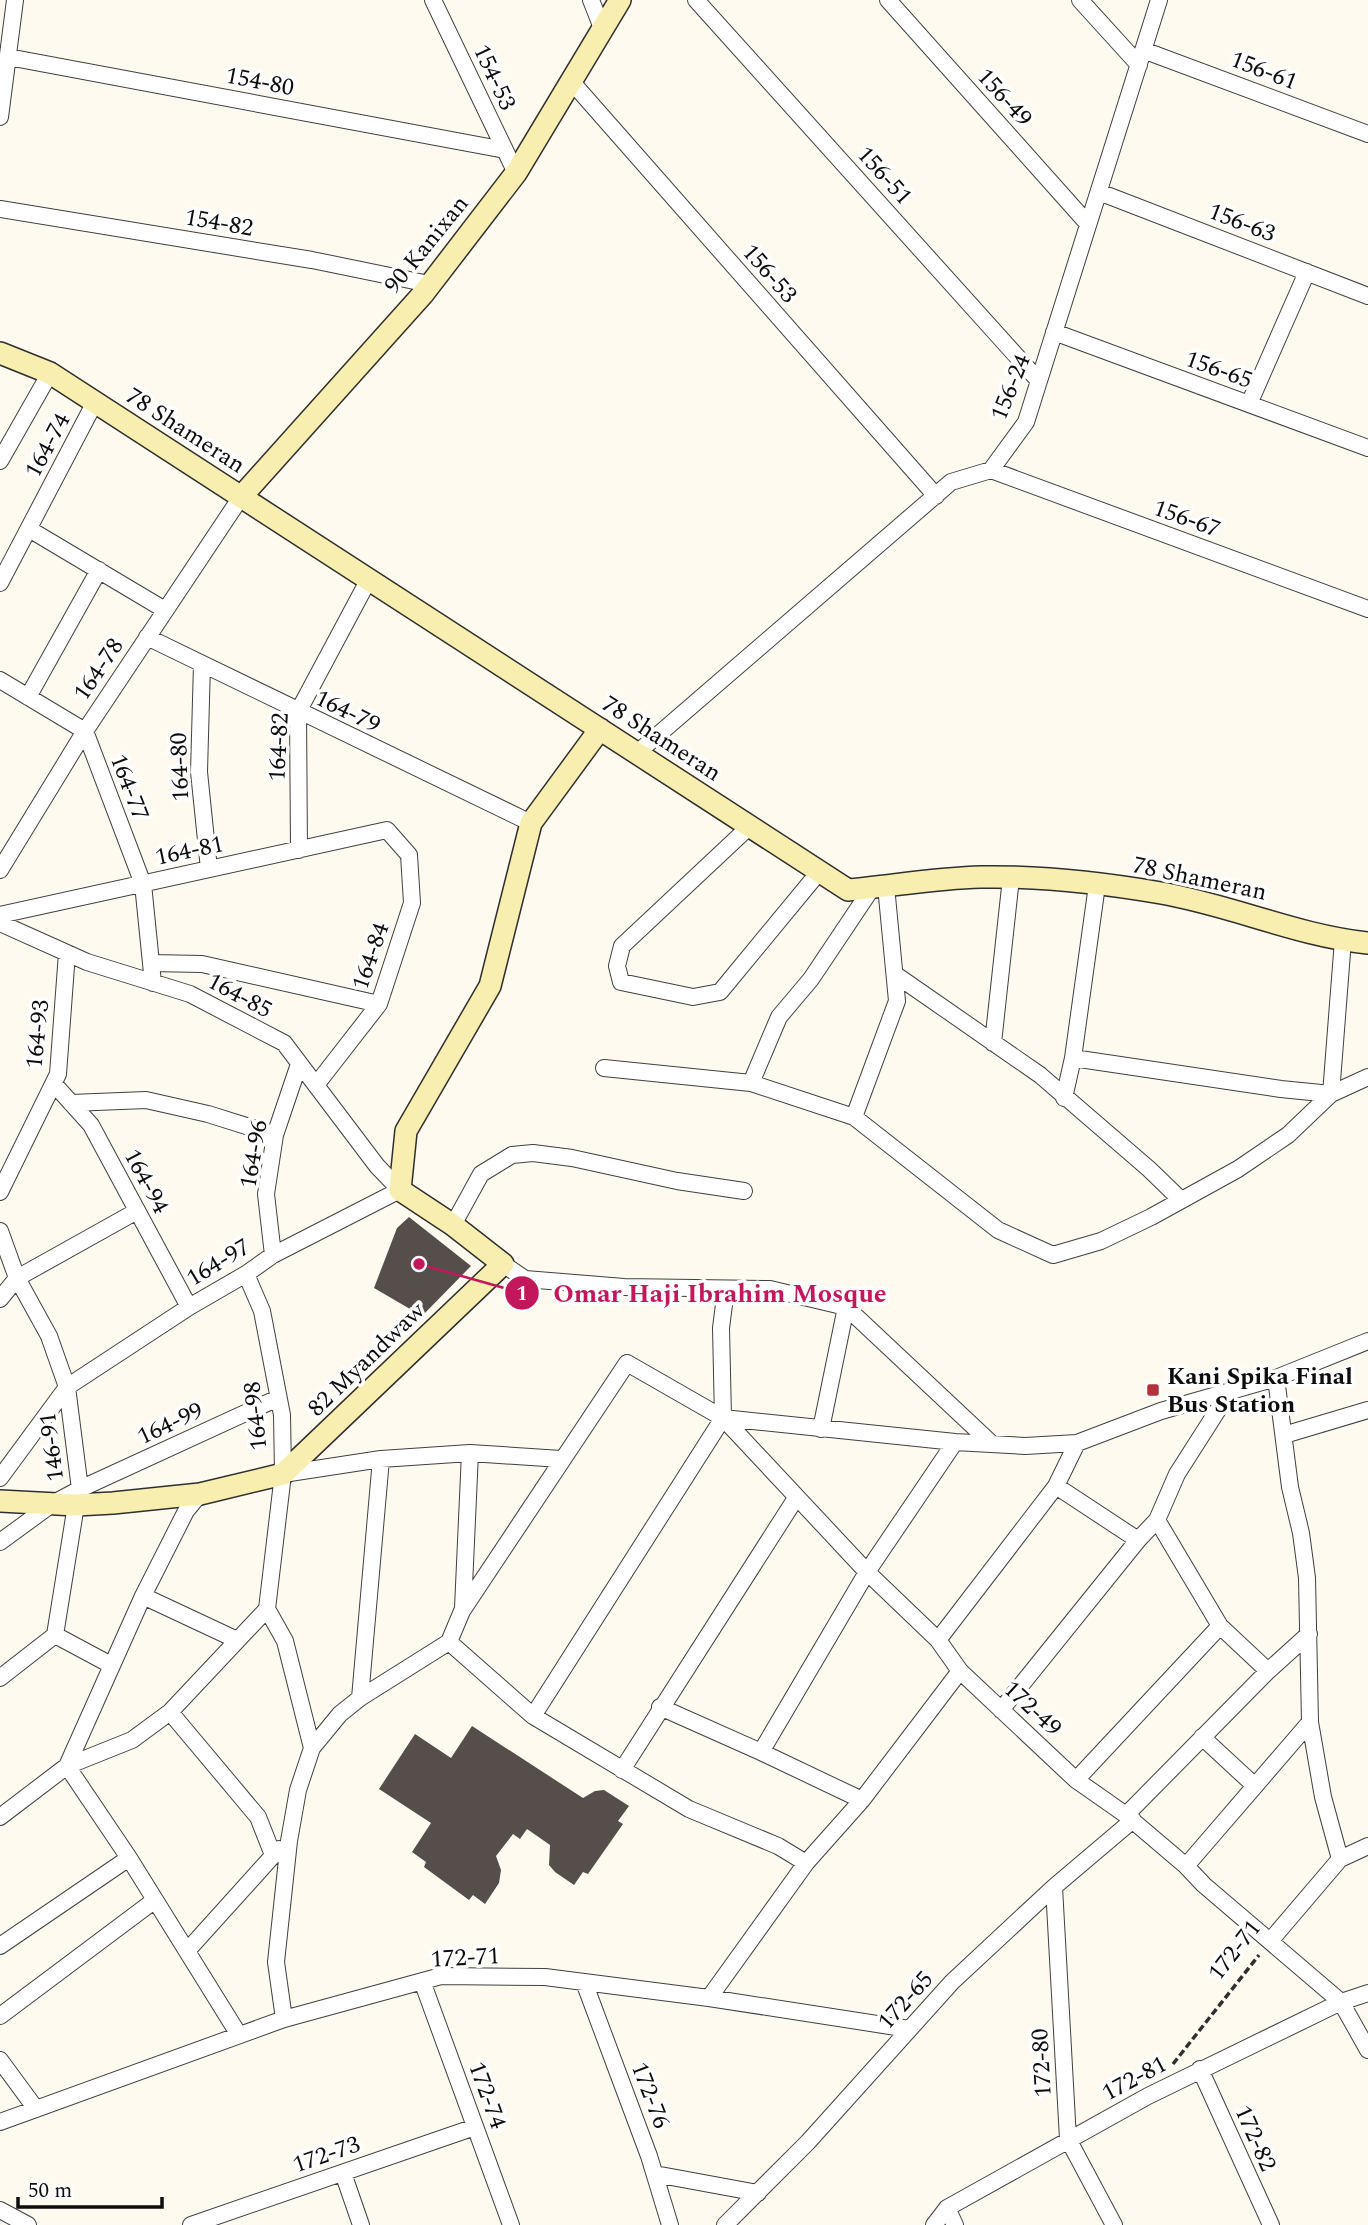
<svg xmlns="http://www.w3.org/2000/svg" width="1368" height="2225" font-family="Spectral,serif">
<rect width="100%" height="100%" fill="#fefaef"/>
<path fill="#554e4b" d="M409,1217L471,1266L422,1316L374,1288L397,1228Z
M472,1726L583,1798L595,1791L604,1790L629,1806L618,1821L623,1824L588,1874L583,1872L574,1885L555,1872L549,1865L550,1845L527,1829L520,1839L513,1834L496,1856L501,1870L499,1883L485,1904L473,1895L469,1900L424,1867L426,1862L412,1852L431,1823L379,1789L415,1734L451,1758Z"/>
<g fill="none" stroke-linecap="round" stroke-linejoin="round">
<defs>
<path id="street" d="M433,0L516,173
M591,0L602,28
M696,0L1039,381
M888,0L1088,224
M1080,0L1139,65
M1143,50L1368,134
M8,57L505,150
M571,81L936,496
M0,117L15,0
M1099,192L1368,296
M0,209L312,260L429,284
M1054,332L1368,448
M1249,404L1307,272
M0,461L50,373
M991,470L1368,609
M29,529L165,610
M0,583L95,402
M147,637L531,823
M202,664L199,772L209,869
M0,680L85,731L143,884L153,983
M28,697L99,570
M637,753L951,482L991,470L1026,422L1159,0
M750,826L622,946L617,966L621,982L693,997L720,992L819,872
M299,850L298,712L369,579
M0,870L85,731L241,497
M886,886L897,1001L854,1117L998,1230L1053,1255L1101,1241L1151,1217L1238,1169L1288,1135L1331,1094L1368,1077
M0,915L387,830L409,855L412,903L379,1004L316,1085
M0,923L87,962L190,994L284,1043L377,1166L400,1190L273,1255L246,1274L189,1307L67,1387L0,1478
M151,963L202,964L379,1004
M896,975L1040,1075L1149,1169L1181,1200
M993,1043L1011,878
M1073,1058L1281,1089L1331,1094L1343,940
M604,1068L751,1083L854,1117
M751,1083L779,1017L811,979L872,888
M54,1084L91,1125L189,1307
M1064,1098L1073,1058L1097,885
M71,1103L146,1100L208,1114L275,1135
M0,1192L58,1074L67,953
M453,1225L481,1174L512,1155L533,1153L572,1158L677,1181L744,1191
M0,1231L17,1278L49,1336L67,1387L80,1489
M273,1255L266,1194L275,1135L299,1064
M503,1264L525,1279L624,1287L770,1289L846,1307L992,1444
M246,1274L262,1311L282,1415L283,1474L267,1609L285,1641L312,1748
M0,1299L17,1278L137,1211
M1276,1378L1290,1487L1301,1533L1307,1578L1310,1722L1323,1797L1340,1859
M723,1418L867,1572L938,1640L960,1671L1076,1780L1126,1815L1186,1866L1204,1885L1341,2002L1368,2050
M821,1429L846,1307
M1284,1435L1368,1410
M283,1474L381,1459L470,1453L561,1459
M1056,1486L1138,1540
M1157,1520L1220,1626L1268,1671
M0,1542L52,1504L80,1489L278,1398
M143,1596L237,1640
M463,1608L470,1453
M55,1635L111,1665
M938,1640L1056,1486L1077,1443
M449,1642L533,1716L689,1809L778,1846L806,1863
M0,1678L55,1635L76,1505
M360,1698L381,1459
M660,1707L761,1752L862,1800
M1001,1710L1138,1540L1157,1520L1177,1474L1230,1391
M170,1712L258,1817L273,1855
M533,1716L723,1418L721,1328L726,1289
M1202,1737L1255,1786
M761,1752L867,1572L955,1442
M67,1766L129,1858L239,2035
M67,1766L143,1596L186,1511L200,1494
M622,1770L796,1498
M1076,1780L1220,1626
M1126,1815L1268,1671L1309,1634
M0,1817L67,1766L132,1740L170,1712L267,1609
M1186,1866L1310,1722
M1054,1887L1068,2139L1114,2225
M1271,1940L1340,1859L1368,1846
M0,1946L129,1858
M187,1951L279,1849
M422,1981L511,2225
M584,1982L649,2156L670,2225
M709,1998L806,1863L862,1800L960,1671
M0,2016L155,1900
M284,2019L276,1962L289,1841L298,1790L312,1748L340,1714L360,1698L449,1642L462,1611L627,1363L723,1418L955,1442L1025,1446L1077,1443L1161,1411L1276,1378L1368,1341
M0,2060L36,2109
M1200,2069L1271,2225
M0,2122L284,2019L441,1976L545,1977L709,1998L909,2029
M343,2173L361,2225
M655,2174L758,2193
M947,2208L955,2225
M0,2210L28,2225
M191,2225L475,2127
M725,2225L808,2142L952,1982L1054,1887L1133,1820
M934,2225L947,2208L1148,2096L1341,2002L1368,1993"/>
<path id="secondary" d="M0,353L50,373L848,890C892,886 937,878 981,877C1040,876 1103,883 1161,893C1231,905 1298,936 1368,943
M241,497L423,294L516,173L620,0
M0,1501L76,1505L113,1503L200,1494L283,1474L503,1264L453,1225L400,1190L406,1131L490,986L531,823L600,729"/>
</defs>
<use href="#street" stroke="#404040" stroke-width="18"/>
<use href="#secondary" stroke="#2f2f2f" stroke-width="24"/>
<path stroke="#2f2f2f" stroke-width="3.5" stroke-dasharray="7 3.5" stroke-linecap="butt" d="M1173,2064L1259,1955"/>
<use href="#street" stroke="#fff" stroke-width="16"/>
<use href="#secondary" stroke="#f8eeaf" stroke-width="21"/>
</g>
<rect fill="#b2313b" stroke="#fff" stroke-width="2.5" x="1146" y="1383" width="14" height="14" rx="3.5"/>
<g text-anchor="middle" stroke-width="7" stroke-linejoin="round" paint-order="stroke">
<g font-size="24" fill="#0d0d0d" stroke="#fff">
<text transform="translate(1264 70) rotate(21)" y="8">156-61</text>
<text transform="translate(495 77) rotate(65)" y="8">154-53</text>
<text transform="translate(260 81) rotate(11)" y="8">154-80</text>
<text transform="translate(1005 97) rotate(48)" y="8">156-49</text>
<text transform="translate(885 175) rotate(48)" y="8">156-51</text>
<text transform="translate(219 222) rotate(10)" y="8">154-82</text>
<text transform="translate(1242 222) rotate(21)" y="8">156-63</text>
<text transform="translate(426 244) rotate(-51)" y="8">90 Kanixan</text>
<text transform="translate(770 273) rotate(49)" y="8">156-53</text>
<text transform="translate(1219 369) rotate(20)" y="8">156-65</text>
<text transform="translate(1010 387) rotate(-68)" y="8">156-24</text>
<text transform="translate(186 430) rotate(33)" y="8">78 Shameran</text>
<text transform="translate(47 445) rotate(-62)" y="8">164-74</text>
<text transform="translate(1187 518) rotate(20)" y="8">156-67</text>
<text transform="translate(98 669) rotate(-56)" y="8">164-78</text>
<text transform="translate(348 711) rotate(26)" y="8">164-79</text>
<text transform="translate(662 738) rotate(33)" y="8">78 Shameran</text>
<text transform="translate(278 747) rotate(-87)" y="8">164-82</text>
<text transform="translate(179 767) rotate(-92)" y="8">164-80</text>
<text transform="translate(130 787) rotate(69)" y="8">164-77</text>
<text transform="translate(189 850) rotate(-12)" y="8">164-81</text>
<text transform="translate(1200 878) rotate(12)" y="8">78 Shameran</text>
<text transform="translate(370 956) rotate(-71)" y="8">164-84</text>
<text transform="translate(240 995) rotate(28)" y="8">164-85</text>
<text transform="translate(37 1034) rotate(-84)" y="8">164-93</text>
<text transform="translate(253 1154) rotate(-80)" y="8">164-96</text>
<text transform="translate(147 1181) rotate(62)" y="8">164-94</text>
<text transform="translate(218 1262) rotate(-31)" y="8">164-97</text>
<text transform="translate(366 1359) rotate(-44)" y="8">82 Myandwaw</text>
<text transform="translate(255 1416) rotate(-96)" y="8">164-98</text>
<text transform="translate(170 1423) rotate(-25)" y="8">164-99</text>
<text transform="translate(51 1447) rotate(-97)" y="8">146-91</text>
<text transform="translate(1033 1708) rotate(43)" y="8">172-49</text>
<text transform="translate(1234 1950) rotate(-52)" y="8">172-71</text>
<text transform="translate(465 1957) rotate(-3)" y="8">172-71</text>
<text transform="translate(905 2000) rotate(-48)" y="8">172-65</text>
<text transform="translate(1041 2063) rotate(-93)" y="8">172-80</text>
<text transform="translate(1134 2078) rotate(-28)" y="8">172-81</text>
<text transform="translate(488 2095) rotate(70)" y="8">172-74</text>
<text transform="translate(651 2095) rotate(69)" y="8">172-76</text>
<text transform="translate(1256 2138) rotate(66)" y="8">172-82</text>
<text transform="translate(326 2154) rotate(-19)" y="8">172-73</text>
</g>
<g font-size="24" font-weight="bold" fill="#0d0d0d" stroke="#fff" text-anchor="start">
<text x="1167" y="1384">Kani Spika Final<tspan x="1167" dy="28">Bus Station</tspan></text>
</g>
</g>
<path fill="none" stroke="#c2185b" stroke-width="2.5" d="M419 1264L522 1293"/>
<g fill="#c2185b" stroke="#fff" stroke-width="2.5">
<circle cx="419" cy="1264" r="7"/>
<circle cx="522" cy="1293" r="18"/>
</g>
<g font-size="21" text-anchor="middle" font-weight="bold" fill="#fff">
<text x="522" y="1300">1</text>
</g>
<g font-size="26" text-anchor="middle" font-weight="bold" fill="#c2185b" stroke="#fff" stroke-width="7" stroke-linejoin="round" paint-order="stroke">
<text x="720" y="1302">Omar Haji Ibrahim Mosque</text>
</g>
<path d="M18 2197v10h144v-10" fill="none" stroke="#0d0d0d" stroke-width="3.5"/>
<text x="28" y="2197" font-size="21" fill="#0d0d0d" stroke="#ffffff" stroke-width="5" paint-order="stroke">50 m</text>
</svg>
